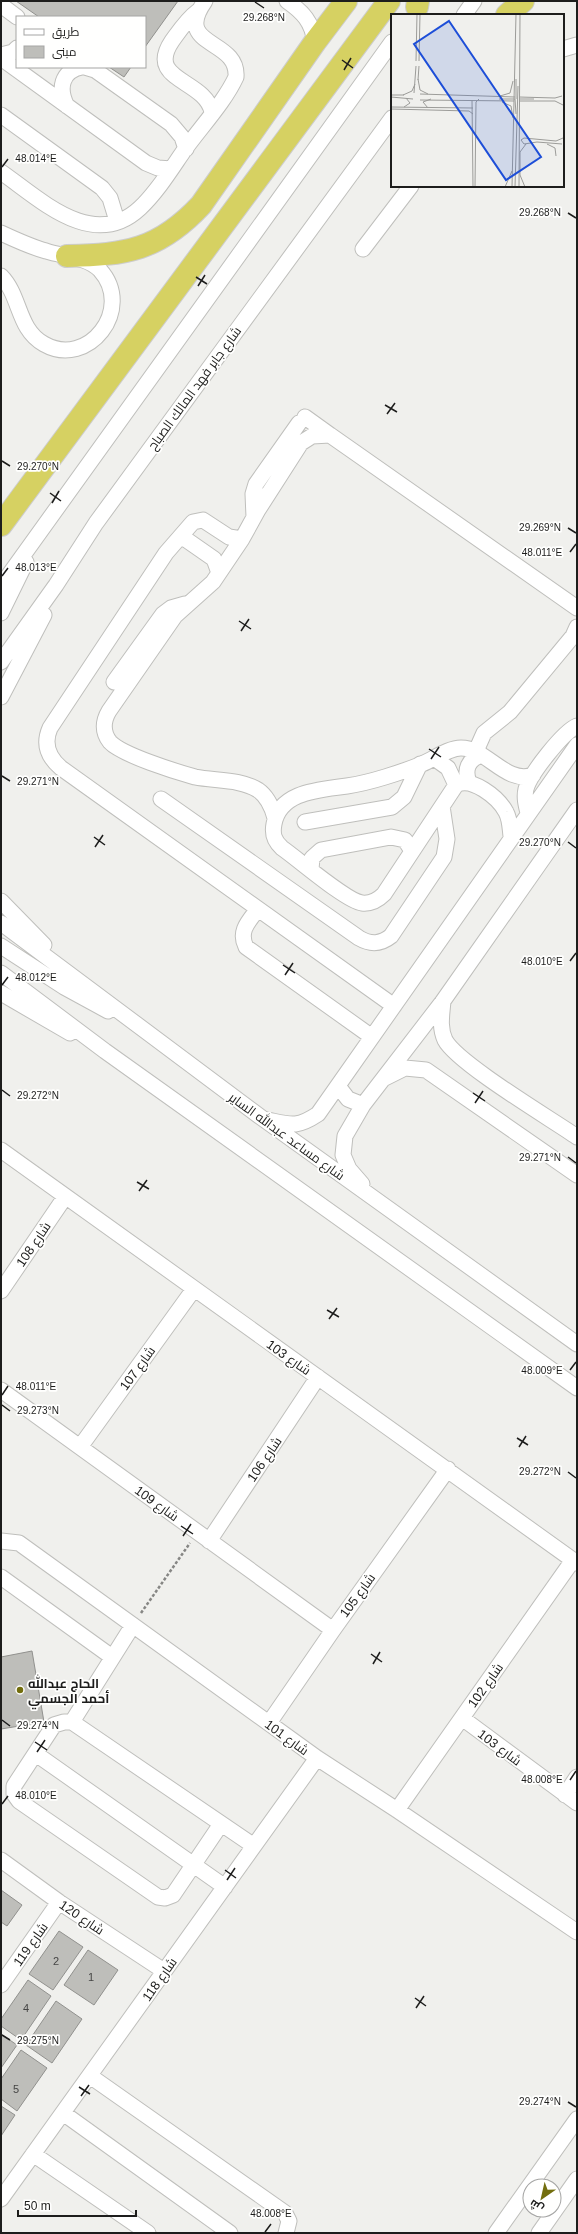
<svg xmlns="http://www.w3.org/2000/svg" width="578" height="2234" font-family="Arial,Cairo,sans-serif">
<rect width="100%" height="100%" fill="#f0f0ed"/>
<path fill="#bebeba" stroke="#91918e" d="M16,1H178L145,47V17H39Z
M109,67H131L124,77Z
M32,1651L44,1722L1,1729V1657Z
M1,1890L22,1905L7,1926L1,1922Z
M59,1931L83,1947L53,1990L29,1974Z
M88,1950L118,1970L94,2005L64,1985Z
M28,1980L51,1996L21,2040L1,2026V2019Z
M56,2001L82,2019L52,2063L26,2045Z
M1,2034L17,2045L1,2068Z
M21,2050L47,2068L17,2111L1,2099V2079Z
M1,2106L15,2115L1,2136Z"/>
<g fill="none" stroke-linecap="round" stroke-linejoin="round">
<defs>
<path id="minor" d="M287,1C303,12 312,22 315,42
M1,5L17,17
M198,11C187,19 180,30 172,41C145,81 205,79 212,112
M464,15L474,1
M563,49L577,45
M1,55L13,52L17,48
M1,58L146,163L158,168L171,169
M85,67L95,70L171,124L182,137L186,149
M67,106C58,89 61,71 82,67
M1,115L102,188L110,198L117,221
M1,172C40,199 93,252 140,208C157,192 170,171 183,152C199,129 224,103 236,77C239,38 172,48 205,1
M1,233C16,240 31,247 46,251C64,257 86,256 100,270C135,309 88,369 44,344C17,329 21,296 1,276
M363,249L411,186
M305,417L330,435
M254,517L253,494L256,484L299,423
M181,536L214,559L219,573
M242,539L229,537L203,520L193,522L166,553L50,728C43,744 48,757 61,768L394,1006
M1,586L392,42
M1,613L26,562
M1,662L56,585L96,523L392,118
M114,682L163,614L171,608L185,604
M1,697L44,615
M476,751L484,733L510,712L573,636L577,627
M434,758L448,768L456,785
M469,782C464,770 468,759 482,755
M161,799L359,938C371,945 381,944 391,936L444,857L447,839L442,806
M528,813C526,805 524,797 526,789C530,774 563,732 577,726
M275,818C272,807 268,797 258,790C241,779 215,781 195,777C177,772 122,755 110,742C102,732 103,721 109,711L175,616L213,582L242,539L258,510L301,443L312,436L330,435L577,608
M305,822L392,807L404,797L420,764
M511,836C510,828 510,819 506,812C498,797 471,776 456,785L384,894C378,900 371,904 362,903C346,901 298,859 282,848C274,841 272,834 274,824C280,791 320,790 347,786C360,784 372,781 385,777C398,773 410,769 422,764C434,759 448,748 461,748C487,748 506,785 533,775
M311,869L312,858L321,850L391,837L405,840L412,851
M1,901L44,945
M258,909C249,921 238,931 246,947L372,1037
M1,923L262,1118L577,1344
M1,946L64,987L108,1011
M1,973L105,1051L577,1388
M1,993L70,1033
M443,1001C442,1014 439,1027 445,1040C457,1063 551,1119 577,1137
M385,1078L405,1068L426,1070L577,1175
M338,1086L348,1099L363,1105
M268,1120C291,1125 297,1128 318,1114L577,745
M1,1150L577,1563
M362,1184L349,1169L343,1155L345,1136L363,1105L443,1001L577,810
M1,1291L65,1197
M1,1390L333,1630
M80,1447L194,1289
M1,1541L19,1543L317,1758L397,1810L577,1932
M209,1541L318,1377
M1,1577L112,1657
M462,1718L577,1803
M72,1722L133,1625
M269,1723L333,1630L448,1469
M36,1754L225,1887
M565,1795L577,1777
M397,1810L573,1560
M221,1824L173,1895L165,1898L158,1897L19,1801L14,1794V1786L54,1725L64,1722H72L254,1846
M1,1860L59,1902L164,1971
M1,1985L59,1902
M90,2076L285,2213L289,2221L286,2233
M63,2113L230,2233
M33,2154L148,2233
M1,2199L317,1758
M496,2233L577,2119
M539,2233L577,2179"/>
<path id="highway" d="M417,7L418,1
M507,15L523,1
M67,256C126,255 159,250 201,205L315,42L346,1
M1,525L389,1"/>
</defs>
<use href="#minor" stroke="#bfbfbc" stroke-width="17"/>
<use href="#highway" stroke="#cdcdcd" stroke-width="24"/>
<path stroke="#868684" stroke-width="2.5" stroke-dasharray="3 2" stroke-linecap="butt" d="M141,1613L190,1543"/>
<use href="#minor" stroke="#fff" stroke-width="15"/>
<use href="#highway" stroke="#d6d162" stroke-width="22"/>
</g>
<path fill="none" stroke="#1d1d1c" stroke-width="1.5" d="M255,2L264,8M342,60L353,68M344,70L351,58M2,167L8,159M568,213L576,218M196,277L207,284M198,286L205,275M385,405L397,412M387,414L395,403M2,461L10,466M50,493L61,501M52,503L59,491M568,528L576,533M570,552L576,544M2,576L8,568M239,621L251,629M241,631L249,619M429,749L441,757M431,759L439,747M2,776L10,781M94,837L105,845M568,842L576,848M95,847L103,835M570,961L576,953M283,965L295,973M285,975L293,963M2,985L8,977M2,1090L10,1096M473,1093L485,1101M475,1103L483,1091M568,1157L576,1163M137,1182L149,1189M139,1191L147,1180M327,1310L339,1317M329,1319L337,1308M570,1370L576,1362M2,1395L8,1386M2,1405L10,1411M517,1438L528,1445M519,1447L526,1436M568,1472L576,1478M181,1526L193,1534M183,1536L191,1524M371,1654L382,1662M373,1664L380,1652M2,1720L10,1726M35,1742L47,1750M37,1752L45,1740M570,1780L576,1771M2,1804L8,1796M225,1870L236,1878M227,1880L235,1868M415,1998L426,2006M416,2008L424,1996M2,2035L10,2040M79,2087L90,2094M81,2096L89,2085M568,2102L576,2107M265,2232L271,2224"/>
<circle fill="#736e0e" stroke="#fffffe" stroke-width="1.5" cx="20" cy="1690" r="4"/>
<g text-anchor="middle" stroke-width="3.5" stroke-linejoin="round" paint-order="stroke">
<g font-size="11" fill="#454544">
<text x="56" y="1965">2</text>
<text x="91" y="1981">1</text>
<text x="26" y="2012">4</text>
<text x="16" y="2093">5</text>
</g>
<g font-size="13" fill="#1d1d1c" stroke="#fffffe">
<text transform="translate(194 388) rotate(-54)" y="5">شارع جابر فهد المالك الصباح</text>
<text transform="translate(287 1136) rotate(36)" y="5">شارع مساعد عبدالله الساير</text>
<text transform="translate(33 1244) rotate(-56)" y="5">شارع 108</text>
<text transform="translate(289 1357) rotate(35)" y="5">شارع 103</text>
<text transform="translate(137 1368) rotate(-54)" y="5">شارع 107</text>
<text transform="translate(264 1459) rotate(-56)" y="5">شارع 106</text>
<text transform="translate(157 1503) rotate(36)" y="5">شارع 109</text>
<text transform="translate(357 1595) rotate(-54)" y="5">شارع 105</text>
<text transform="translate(485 1685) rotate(-55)" y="5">شارع 102</text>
<text transform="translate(287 1737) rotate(36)" y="5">شارع 101</text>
<text transform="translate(500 1747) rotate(37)" y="5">شارع 103</text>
<text transform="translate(82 1917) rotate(34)" y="5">شارع 120</text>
<text transform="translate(30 1944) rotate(-55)" y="5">شارع 119</text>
<text transform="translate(159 1979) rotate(-55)" y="5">شارع 118</text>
</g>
<g font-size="13" font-weight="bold" fill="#1d1d1c" stroke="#fffffe" text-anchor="start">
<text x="28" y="1688">الحاج عبدالله<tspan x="28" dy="15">أحمد الجسمي</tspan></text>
</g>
</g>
<g transform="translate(391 14)">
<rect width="173" height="173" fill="#f0f0ed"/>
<path fill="none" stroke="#9c9c99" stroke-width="1" d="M25,47L26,0M28,47L29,0M27,65L29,76L37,80M125,65V85M27,66L28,52M23,79L25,52M29,80L124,83M0,81H13M12,81L21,77L24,70M109,82L119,79L122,67M0,83L22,85M128,83L164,84L171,82M108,85H124M124,85L125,100M129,85H143M29,86L123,87M81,86L82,173M128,87H164L172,91M111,88L120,92L122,104M0,93L82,94M13,93L19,89L15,84M37,94L32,88L40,85M0,95L78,97L82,100M156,130L164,134L165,142M171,130L146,128L133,130L130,126L133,124L165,127L172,124M84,173L85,88L88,85M114,173L121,157M121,173L125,0M124,173L127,72M128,173L129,0M134,173L129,161V138L135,130"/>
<path fill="#1d4ed8" fill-opacity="0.15" stroke="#1d4ed8" stroke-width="2" d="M58,7L150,143L115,166L23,30Z"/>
<rect width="173" height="173" fill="none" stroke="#1d1d1c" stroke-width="2"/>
</g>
<g font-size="10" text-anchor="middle" fill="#1d1d1c" stroke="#fffffe" stroke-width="3.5" stroke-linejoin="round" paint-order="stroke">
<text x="264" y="21">29.268°N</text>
<text x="36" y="162">48.014°E</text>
<text x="540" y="216">29.268°N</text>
<text x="38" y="470">29.270°N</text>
<text x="540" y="531">29.269°N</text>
<text x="542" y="556">48.011°E</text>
<text x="36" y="571">48.013°E</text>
<text x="38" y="785">29.271°N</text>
<text x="540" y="846">29.270°N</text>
<text x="542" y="965">48.010°E</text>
<text x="36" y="981">48.012°E</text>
<text x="38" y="1099">29.272°N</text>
<text x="540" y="1161">29.271°N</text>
<text x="542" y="1374">48.009°E</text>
<text x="36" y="1390">48.011°E</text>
<text x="38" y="1414">29.273°N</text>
<text x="540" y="1475">29.272°N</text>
<text x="38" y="1729">29.274°N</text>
<text x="542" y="1783">48.008°E</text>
<text x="36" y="1799">48.010°E</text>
<text x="38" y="2044">29.275°N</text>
<text x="540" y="2105">29.274°N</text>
<text x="271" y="2217">48.008°E</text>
</g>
<rect width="578" height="2234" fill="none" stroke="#1d1d1c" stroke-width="4"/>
<rect x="16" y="16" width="130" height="52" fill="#fffffe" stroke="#a5a5a4"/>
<rect x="24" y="29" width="20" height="6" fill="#ffffff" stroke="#a5a5a4"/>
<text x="52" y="36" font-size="12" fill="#1d1d1c">طريق</text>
<rect x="24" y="46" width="20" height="12" fill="#bebeba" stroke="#a5a5a4"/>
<text x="52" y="56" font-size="12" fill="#1d1d1c">مبنى</text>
<g transform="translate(542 2198) rotate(214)"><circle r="19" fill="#fffffe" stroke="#a5a5a4"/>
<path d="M0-3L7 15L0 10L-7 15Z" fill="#736e0e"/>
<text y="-6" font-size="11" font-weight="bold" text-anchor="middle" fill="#1d1d1c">ش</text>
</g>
<path d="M18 2210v6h118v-6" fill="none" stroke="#1d1d1c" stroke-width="2"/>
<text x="24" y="2210" font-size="12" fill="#1d1d1c" stroke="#fffffe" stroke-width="3" paint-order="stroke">50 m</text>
</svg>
